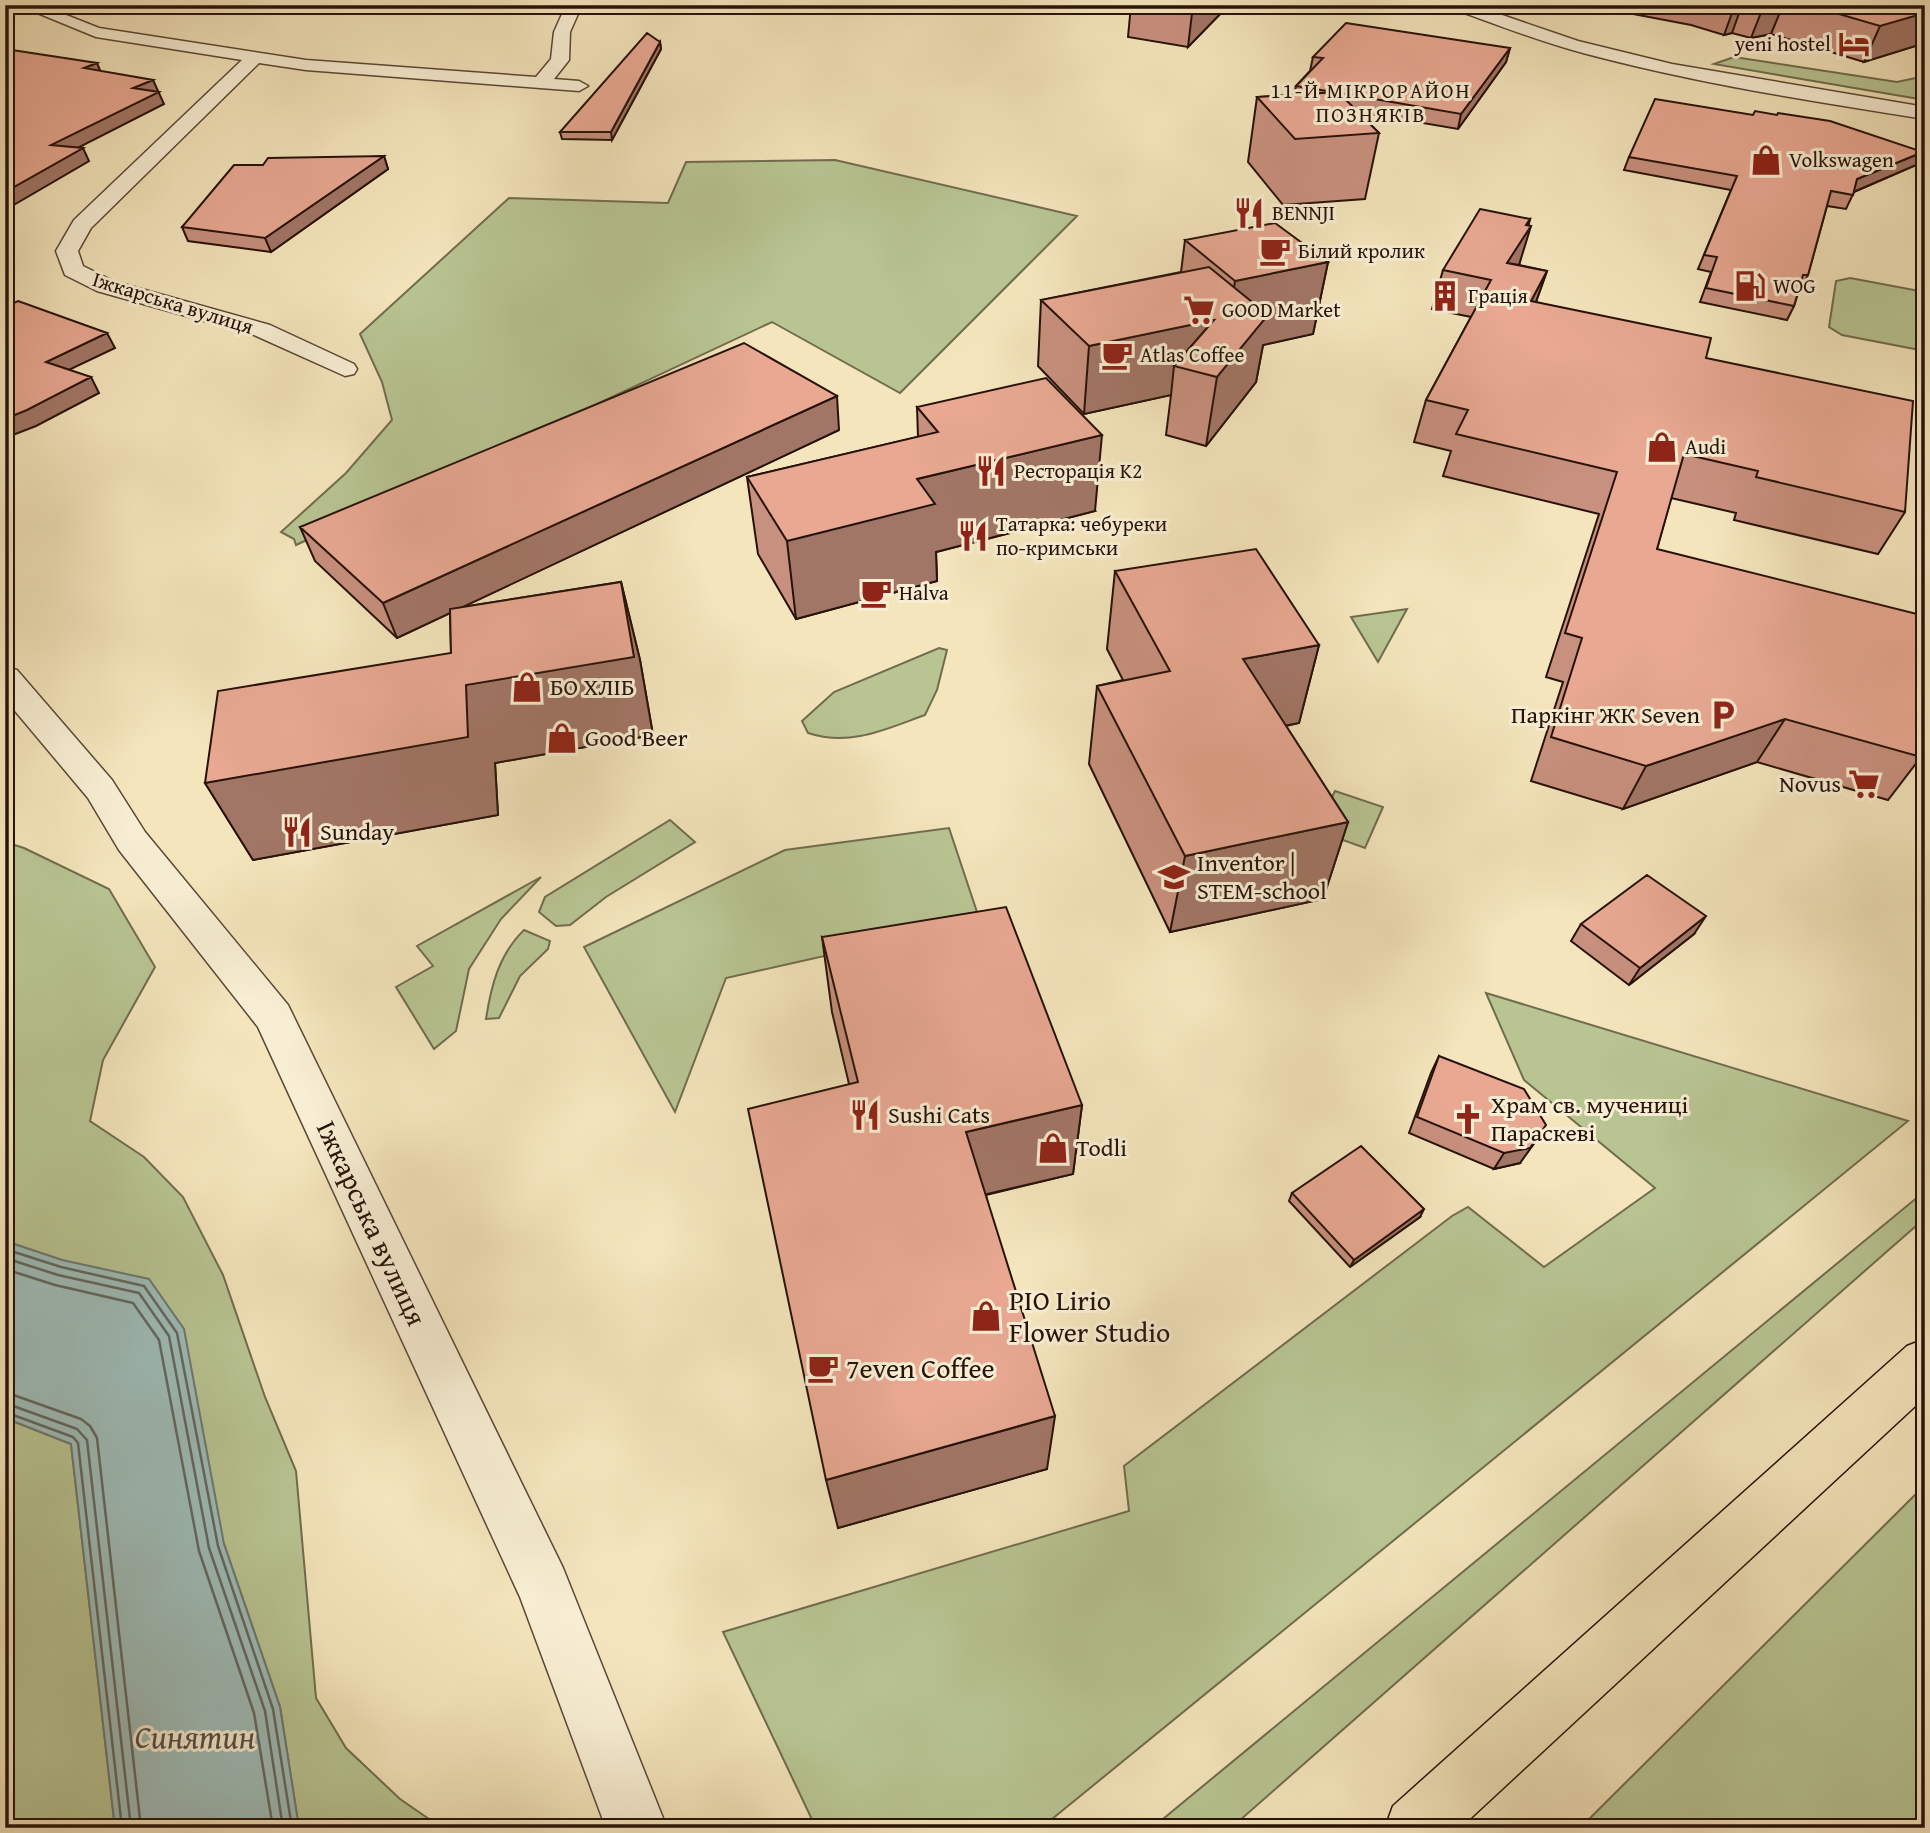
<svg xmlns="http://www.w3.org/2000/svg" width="1930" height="1833" font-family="'Gentium Book Plus',serif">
<rect width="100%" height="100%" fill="#f4e5bc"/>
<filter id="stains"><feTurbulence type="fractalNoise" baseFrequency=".00286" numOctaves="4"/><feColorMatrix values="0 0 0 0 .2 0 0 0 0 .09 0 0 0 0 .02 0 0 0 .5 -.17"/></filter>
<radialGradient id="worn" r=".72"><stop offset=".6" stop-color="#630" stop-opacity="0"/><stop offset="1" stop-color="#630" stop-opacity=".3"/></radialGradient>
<path fill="#b8c593" stroke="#706c4e" stroke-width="2" d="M1734,57L1897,82L1925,76V100L1714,64Z
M835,160L1077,216L900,393L772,322L296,545L294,539L281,532L346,473L392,420L382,382L360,334L509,198L668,203L686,162Z
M1850,278L1925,292V351L1842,335L1829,327L1836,281Z
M1407,609L1378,662L1351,617Z
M939,648L947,650L937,690L925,715C886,729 850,747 808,733L802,721L834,692Z
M1335,791L1383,807L1365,848L1340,839L1325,811Z
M670,820L695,842L606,897L570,925L556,926L539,912L545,897Z
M949,828L980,921L726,978L675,1112L584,947L785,850Z
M5,842L24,848L109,889L155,967L103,1060L90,1121L144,1157L183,1197L223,1275L265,1397L296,1471L316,1698L346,1748L400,1799L442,1828H299L280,1707L224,1544L62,1260L5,1241Z
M541,877L501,919L469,969L456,1031L434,1049L396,987L433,966L417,946Z
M524,930L550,941L548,949L520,976L499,1018L486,1019C491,986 499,954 524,930Z
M1486,993L1908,1121L1041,1828H816L723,1632L1129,1511L1124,1466L1452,1216L1468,1207L1544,1267L1655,1188L1524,1080Z
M1925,1191V1218L1231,1828H1152Z
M5,1418L71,1444L115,1828H5Z
M1925,1485V1828H1580Z"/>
<path fill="#9ebdb9" stroke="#6e7973" stroke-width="2" d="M5,1241L62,1260L149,1279L184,1329L224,1544L280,1707L299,1828H115L71,1444L5,1418Z"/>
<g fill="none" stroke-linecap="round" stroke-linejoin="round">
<path stroke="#626861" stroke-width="2.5" d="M5,1249L61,1267L144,1286L177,1333L218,1546L273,1709L292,1828
M5,1258L58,1275L139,1293L169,1336L209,1548L265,1711L283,1828
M5,1269L55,1285L133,1303L159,1340L199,1551L254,1713L273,1828
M5,1392L81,1419L90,1426L97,1438L141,1828
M5,1403L77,1429L87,1440L131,1828
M5,1412L73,1437L78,1443L122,1828"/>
<defs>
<path id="minor" d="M18,5H41L99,28L306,60L536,77L551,59L554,32L566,5H582L570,32L569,60L554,79L579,81L588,86L579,91L306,70L259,63L91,228L78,251L83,266L113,281L270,325L354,364L357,369L354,374L345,376L254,335L97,291L65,275L56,251L74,220L242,60L96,37Z
M1449,5H1473L1578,41L1672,64L1925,107V119C1810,101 1695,83 1583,53C1538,41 1495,24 1451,8Z
M5,667L17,670L112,780L145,832L288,1005L563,1568L667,1828H606L520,1597L258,1027L119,850L88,798L5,699Z"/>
<path id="major" d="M1925,1339V1397L1460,1828H1385L1393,1806L1907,1346Z"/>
</defs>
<use href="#minor" stroke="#5a4736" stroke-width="3"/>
<use href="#major" stroke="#271209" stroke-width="3"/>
<use href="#minor" fill="#f8eed3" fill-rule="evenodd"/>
<use href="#major" fill="#f4e5bc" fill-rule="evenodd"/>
</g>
<path fill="#c8907e" stroke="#271209" stroke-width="2" d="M1131,5H1229L1188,47L1128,37Z
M1605,5H1925V43L1864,62L1771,34L1751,38L1732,33L1724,35L1691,25L1628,13Z
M660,42L661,49L612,140L562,139L560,132Z
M1510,48L1506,62L1458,129L1358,112L1379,133L1365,199L1283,205L1248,162L1257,97L1294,95L1296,86L1310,71L1313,57Z
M384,156L388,169L271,252L188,241L182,227L263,165Z
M1629,157L1916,165L1854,192L1846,209L1827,206L1808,275L1801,290H1799L1794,306L1787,320L1700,302L1711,272L1698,269L1731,190L1624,170Z
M1530,219L1519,265L1547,271L1536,302L1706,358L1905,512L1878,554L1734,520L1736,513L1671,498L1657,549L1921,757L1888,800L1757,762L1623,809L1531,781L1563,682L1546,677L1599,514L1443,476L1451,451L1414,442L1426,400L1471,317L1432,309L1443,270Z
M1185,240L1328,262L1313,334L1263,345L1256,382L1206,446L1166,435L1171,395L1084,414L1038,366L1041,300L1181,272Z
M917,407L1095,511L936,552L937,581L796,619L758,554L747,477L918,437Z
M839,430L462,607L621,582L640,660L653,735L495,763L498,815L253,860L205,783L451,653L450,613L397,638L315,561L300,527Z
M1115,571L1319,645L1299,723L1286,726L1348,822L1323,899L1170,932L1089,764L1097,686L1123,680L1107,649Z
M1581,924L1694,934L1629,985L1571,941Z
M822,937L1082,1105L1073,1174L986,1195L1047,1469L838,1528L849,1084L832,1012Z
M1439,1056L1520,1163L1494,1169L1409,1133L1431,1073Z
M1292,1193L1420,1217L1350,1267L1289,1201Z"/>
<path fill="#a27666" stroke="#271209" stroke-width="2" d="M1193,5H1229L1188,47Z
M1735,5H1742L1732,33L1724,35Z
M1764,5H1783L1771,34L1751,38Z
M1925,5V43L1864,62L1880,26Z
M660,42L661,49L612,140L611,132Z
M1510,48L1506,62L1458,129L1461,114Z
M97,63L102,75L84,68Z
M153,80L164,104L58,158L51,145L133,88Z
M83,148L89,161L5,210V192Z
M1923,152L1916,165L1851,193L1857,179Z
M384,156L388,169L271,252L265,238Z
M1530,219L1525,235L1531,226L1519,265L1507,263Z
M1328,262L1313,334L1263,345L1256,382L1206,446L1217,377L1224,353L1235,281Z
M1547,271L1533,310L1531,301Z
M1214,320L1174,366L1171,395L1084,414L1089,346Z
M107,333L115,348L54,377L46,362Z
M91,377L99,393L36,426L5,438V419Z
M837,396L839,430L397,638L383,603Z
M1102,435L1095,511L936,552L937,581L796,619L787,541L917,479Z
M621,582L640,660L653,735L495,763L498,815L253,860L205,783L466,685Z
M1319,645L1299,723L1227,737L1243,659Z
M1785,719L1757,762L1623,809L1646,766Z
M1348,822L1323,899L1170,932L1185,856Z
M1706,916L1694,934L1629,985L1640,968Z
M1082,1105L1073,1174L966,1199V1132Z
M1536,1141L1520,1163L1494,1169L1504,1153Z
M1424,1209L1420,1217L1350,1267L1354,1260Z
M1055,1416L1047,1469L838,1528L826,1480Z"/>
<path fill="#e8a892" stroke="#271209" stroke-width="2" d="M1808,5H1925V13L1880,26Z
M1346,23L1510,48L1461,114L1340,93L1338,92H1333L1296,86L1323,58L1313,57Z
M647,33L660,42L611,132H560Z
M12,50L97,63L84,68L153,80L133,88L159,92L51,145L83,148L5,192V53Z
M1338,92L1379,133L1295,139L1257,97Z
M1655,99L1753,115L1755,111L1777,115L1778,113L1830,121L1923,152L1857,179L1853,195L1831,191L1808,275H1803L1794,306L1706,288L1717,257L1704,255L1737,176L1629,157Z
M384,156L265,238L182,227L234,165H263L268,158Z
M1480,209L1530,219L1526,225L1531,226L1507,263L1547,271L1531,301L1711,338L1706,358L1913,401L1905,512L1756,477L1758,471L1684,454L1657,549L1925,616V676L1921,757L1785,719L1646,766L1551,737L1582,638L1565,633L1617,472L1456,434L1468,410L1426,400L1491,280L1443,270Z
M1275,223L1328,262L1235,281L1185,240Z
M1209,267L1268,315L1217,377L1174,366L1214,320L1089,346L1041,300Z
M18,301L107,333L46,362L91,377L27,410L5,419V307Z
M744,343L837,396L383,603L300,527Z
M1046,378L1102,435L917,479L935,504L787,541L747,477L938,432L917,407Z
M1256,549L1319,645L1243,659L1348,822L1185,856L1097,686L1170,671L1115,571Z
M621,582L634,657L466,685L468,737L205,783L218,691L451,653L450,609Z
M1647,875L1706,916L1640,968L1581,924Z
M1006,907L1082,1105L966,1132L1055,1416L826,1480L748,1109L858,1082L822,937Z
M1439,1056L1524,1089L1546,1125L1530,1148L1504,1153L1417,1117Z
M1361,1146L1424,1209L1354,1260L1292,1193Z"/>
<defs>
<symbol id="hotel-bare" viewBox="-9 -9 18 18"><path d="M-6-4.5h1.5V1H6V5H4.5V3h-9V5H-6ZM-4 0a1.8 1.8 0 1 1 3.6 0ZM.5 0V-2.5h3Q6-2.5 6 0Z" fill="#8f2418" stroke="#f8eed3" stroke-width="2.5" paint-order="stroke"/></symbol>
<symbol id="shop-bare" viewBox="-9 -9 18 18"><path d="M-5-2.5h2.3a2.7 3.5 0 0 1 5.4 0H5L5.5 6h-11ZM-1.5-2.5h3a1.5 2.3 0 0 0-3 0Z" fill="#8f2418" stroke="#f8eed3" stroke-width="2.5" paint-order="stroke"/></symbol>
<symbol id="restaurant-bare" viewBox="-9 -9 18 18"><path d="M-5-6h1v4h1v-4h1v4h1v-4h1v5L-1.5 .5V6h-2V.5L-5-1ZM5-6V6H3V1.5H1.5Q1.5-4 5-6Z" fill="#8f2418" stroke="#f8eed3" stroke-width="2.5" paint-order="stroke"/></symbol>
<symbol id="cafe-bare" viewBox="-9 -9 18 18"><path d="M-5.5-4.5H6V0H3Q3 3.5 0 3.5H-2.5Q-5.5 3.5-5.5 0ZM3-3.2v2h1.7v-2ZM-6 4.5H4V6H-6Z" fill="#8f2418" stroke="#f8eed3" stroke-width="2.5" paint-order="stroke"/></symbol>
<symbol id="fuel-bare" viewBox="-9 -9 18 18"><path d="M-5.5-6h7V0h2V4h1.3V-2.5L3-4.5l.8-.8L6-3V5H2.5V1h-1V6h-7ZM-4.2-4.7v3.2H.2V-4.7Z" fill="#8f2418" stroke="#f8eed3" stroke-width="2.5" paint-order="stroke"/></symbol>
<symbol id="building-bare" viewBox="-9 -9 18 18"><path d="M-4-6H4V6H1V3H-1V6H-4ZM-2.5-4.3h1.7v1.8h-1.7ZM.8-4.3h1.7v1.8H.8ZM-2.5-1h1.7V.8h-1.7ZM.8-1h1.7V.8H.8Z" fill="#8f2418" stroke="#f8eed3" stroke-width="2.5" paint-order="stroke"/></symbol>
<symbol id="supermarket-bare" viewBox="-9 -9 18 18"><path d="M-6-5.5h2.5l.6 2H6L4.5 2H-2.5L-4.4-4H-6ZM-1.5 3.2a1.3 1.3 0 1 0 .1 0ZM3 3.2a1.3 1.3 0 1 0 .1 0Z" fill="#8f2418" stroke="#f8eed3" stroke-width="2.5" paint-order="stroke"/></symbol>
<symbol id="parking-bare" viewBox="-9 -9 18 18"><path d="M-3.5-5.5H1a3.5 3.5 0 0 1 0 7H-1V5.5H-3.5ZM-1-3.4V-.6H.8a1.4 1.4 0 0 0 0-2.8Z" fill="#8f2418" stroke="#f8eed3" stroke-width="2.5" paint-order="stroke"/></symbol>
<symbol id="school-bare" viewBox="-9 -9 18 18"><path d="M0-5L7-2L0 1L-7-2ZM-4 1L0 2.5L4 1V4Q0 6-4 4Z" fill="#8f2418" stroke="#f8eed3" stroke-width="2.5" paint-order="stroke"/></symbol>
<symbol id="church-bare" viewBox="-9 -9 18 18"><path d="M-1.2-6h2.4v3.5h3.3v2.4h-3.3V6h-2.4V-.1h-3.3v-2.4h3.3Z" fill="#8f2418" stroke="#f8eed3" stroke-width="2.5" paint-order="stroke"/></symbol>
</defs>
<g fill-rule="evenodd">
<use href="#hotel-bare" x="1832" y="22" width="44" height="44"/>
<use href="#shop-bare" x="1744" y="138" width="44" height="44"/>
<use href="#restaurant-bare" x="1227" y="191" width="44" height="44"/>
<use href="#cafe-bare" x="1253" y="229" width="44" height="44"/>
<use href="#fuel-bare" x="1728" y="264" width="44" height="44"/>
<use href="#building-bare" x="1423" y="274" width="44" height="44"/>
<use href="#supermarket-bare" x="1177" y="288" width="44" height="44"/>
<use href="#cafe-bare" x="1095" y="333" width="44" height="44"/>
<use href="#shop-bare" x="1640" y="425" width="44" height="44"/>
<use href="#restaurant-bare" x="969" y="449" width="44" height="44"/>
<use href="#restaurant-bare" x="951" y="514" width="44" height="44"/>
<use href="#cafe-bare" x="854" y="571" width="44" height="44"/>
<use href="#shop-bare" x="505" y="665" width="44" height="44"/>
<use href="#parking-bare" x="1701" y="693" width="44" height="44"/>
<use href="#shop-bare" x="540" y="716" width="44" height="44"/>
<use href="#supermarket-bare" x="1842" y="762" width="44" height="44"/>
<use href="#restaurant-bare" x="275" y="810" width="44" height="44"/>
<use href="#school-bare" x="1152" y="855" width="44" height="44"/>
<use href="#restaurant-bare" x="843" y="1093" width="44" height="44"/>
<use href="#church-bare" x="1446" y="1097" width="44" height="44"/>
<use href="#shop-bare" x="1031" y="1126" width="44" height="44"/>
<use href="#shop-bare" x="964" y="1294" width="44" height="44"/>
<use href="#cafe-bare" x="801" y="1346" width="44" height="44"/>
</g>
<g text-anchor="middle" stroke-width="6" stroke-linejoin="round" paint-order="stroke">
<g font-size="21" fill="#271209" stroke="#f8eed3" text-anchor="start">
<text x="1831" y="51" text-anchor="end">yeni hostel</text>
<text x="1789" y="167">Volkswagen</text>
<text x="1272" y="220">BENNJI</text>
<text x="1298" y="258">Білий кролик</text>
<text x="1773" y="293">WOG</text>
<text x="1468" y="303">Грація</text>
<text x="1222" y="317">GOOD Market</text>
<text x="1140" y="362">Atlas Coffee</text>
<text x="1685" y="454">Audi</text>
<text x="1014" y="478">Ресторація K2</text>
<text x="996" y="531">Татарка: чебуреки<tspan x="996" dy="24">по-кримськи</tspan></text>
<text x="899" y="600">Halva</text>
</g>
<g font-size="21" letter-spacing="2" fill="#271209" stroke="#f8eed3">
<text x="1371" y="98">11-Й МІКРОРАЙОН<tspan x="1371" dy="24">ПОЗНЯКІВ</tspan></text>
</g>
<g font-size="21" fill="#271209" stroke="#f8eed3">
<text transform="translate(173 303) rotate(17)" y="7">Іжкарська вулиця</text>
</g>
<g font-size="24" fill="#271209" stroke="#f8eed3" text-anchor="start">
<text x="550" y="695">БО ХЛIБ</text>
<text x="1700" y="723" text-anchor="end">Паркінг ЖК Seven</text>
<text x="585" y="746">Good Beer</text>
<text x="1841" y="792" text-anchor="end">Novus</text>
<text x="320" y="840">Sunday</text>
<text x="1197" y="871">Inventor |<tspan x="1197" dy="28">STEM-school</tspan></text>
<text x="1491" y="1113">Храм св. мучениці<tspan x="1491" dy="28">Параскеві</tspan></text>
<text x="888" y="1123">Sushi Cats</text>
<text x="1076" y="1156">Todli</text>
</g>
<g font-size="28" fill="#271209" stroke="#f8eed3">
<text transform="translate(372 1223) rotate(65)" y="10">Іжкарська вулиця</text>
</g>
<g font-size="28" fill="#271209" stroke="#f8eed3" text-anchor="start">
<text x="1009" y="1310">PIO Lirio<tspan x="1009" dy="32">Flower Studio</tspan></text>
<text x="846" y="1378">7even Coffee</text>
</g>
<g font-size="32" font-style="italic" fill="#514e47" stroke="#f8eed3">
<text x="195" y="1748">Синятин</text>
</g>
</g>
<rect width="1930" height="1833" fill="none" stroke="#f4e5bc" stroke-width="28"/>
<rect x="7" y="7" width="1916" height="1819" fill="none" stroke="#271209" stroke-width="3.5"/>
<rect x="14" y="14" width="1902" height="1805" fill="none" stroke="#271209" stroke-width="2"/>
<rect width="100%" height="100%" filter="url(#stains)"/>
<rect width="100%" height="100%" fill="url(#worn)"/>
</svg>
